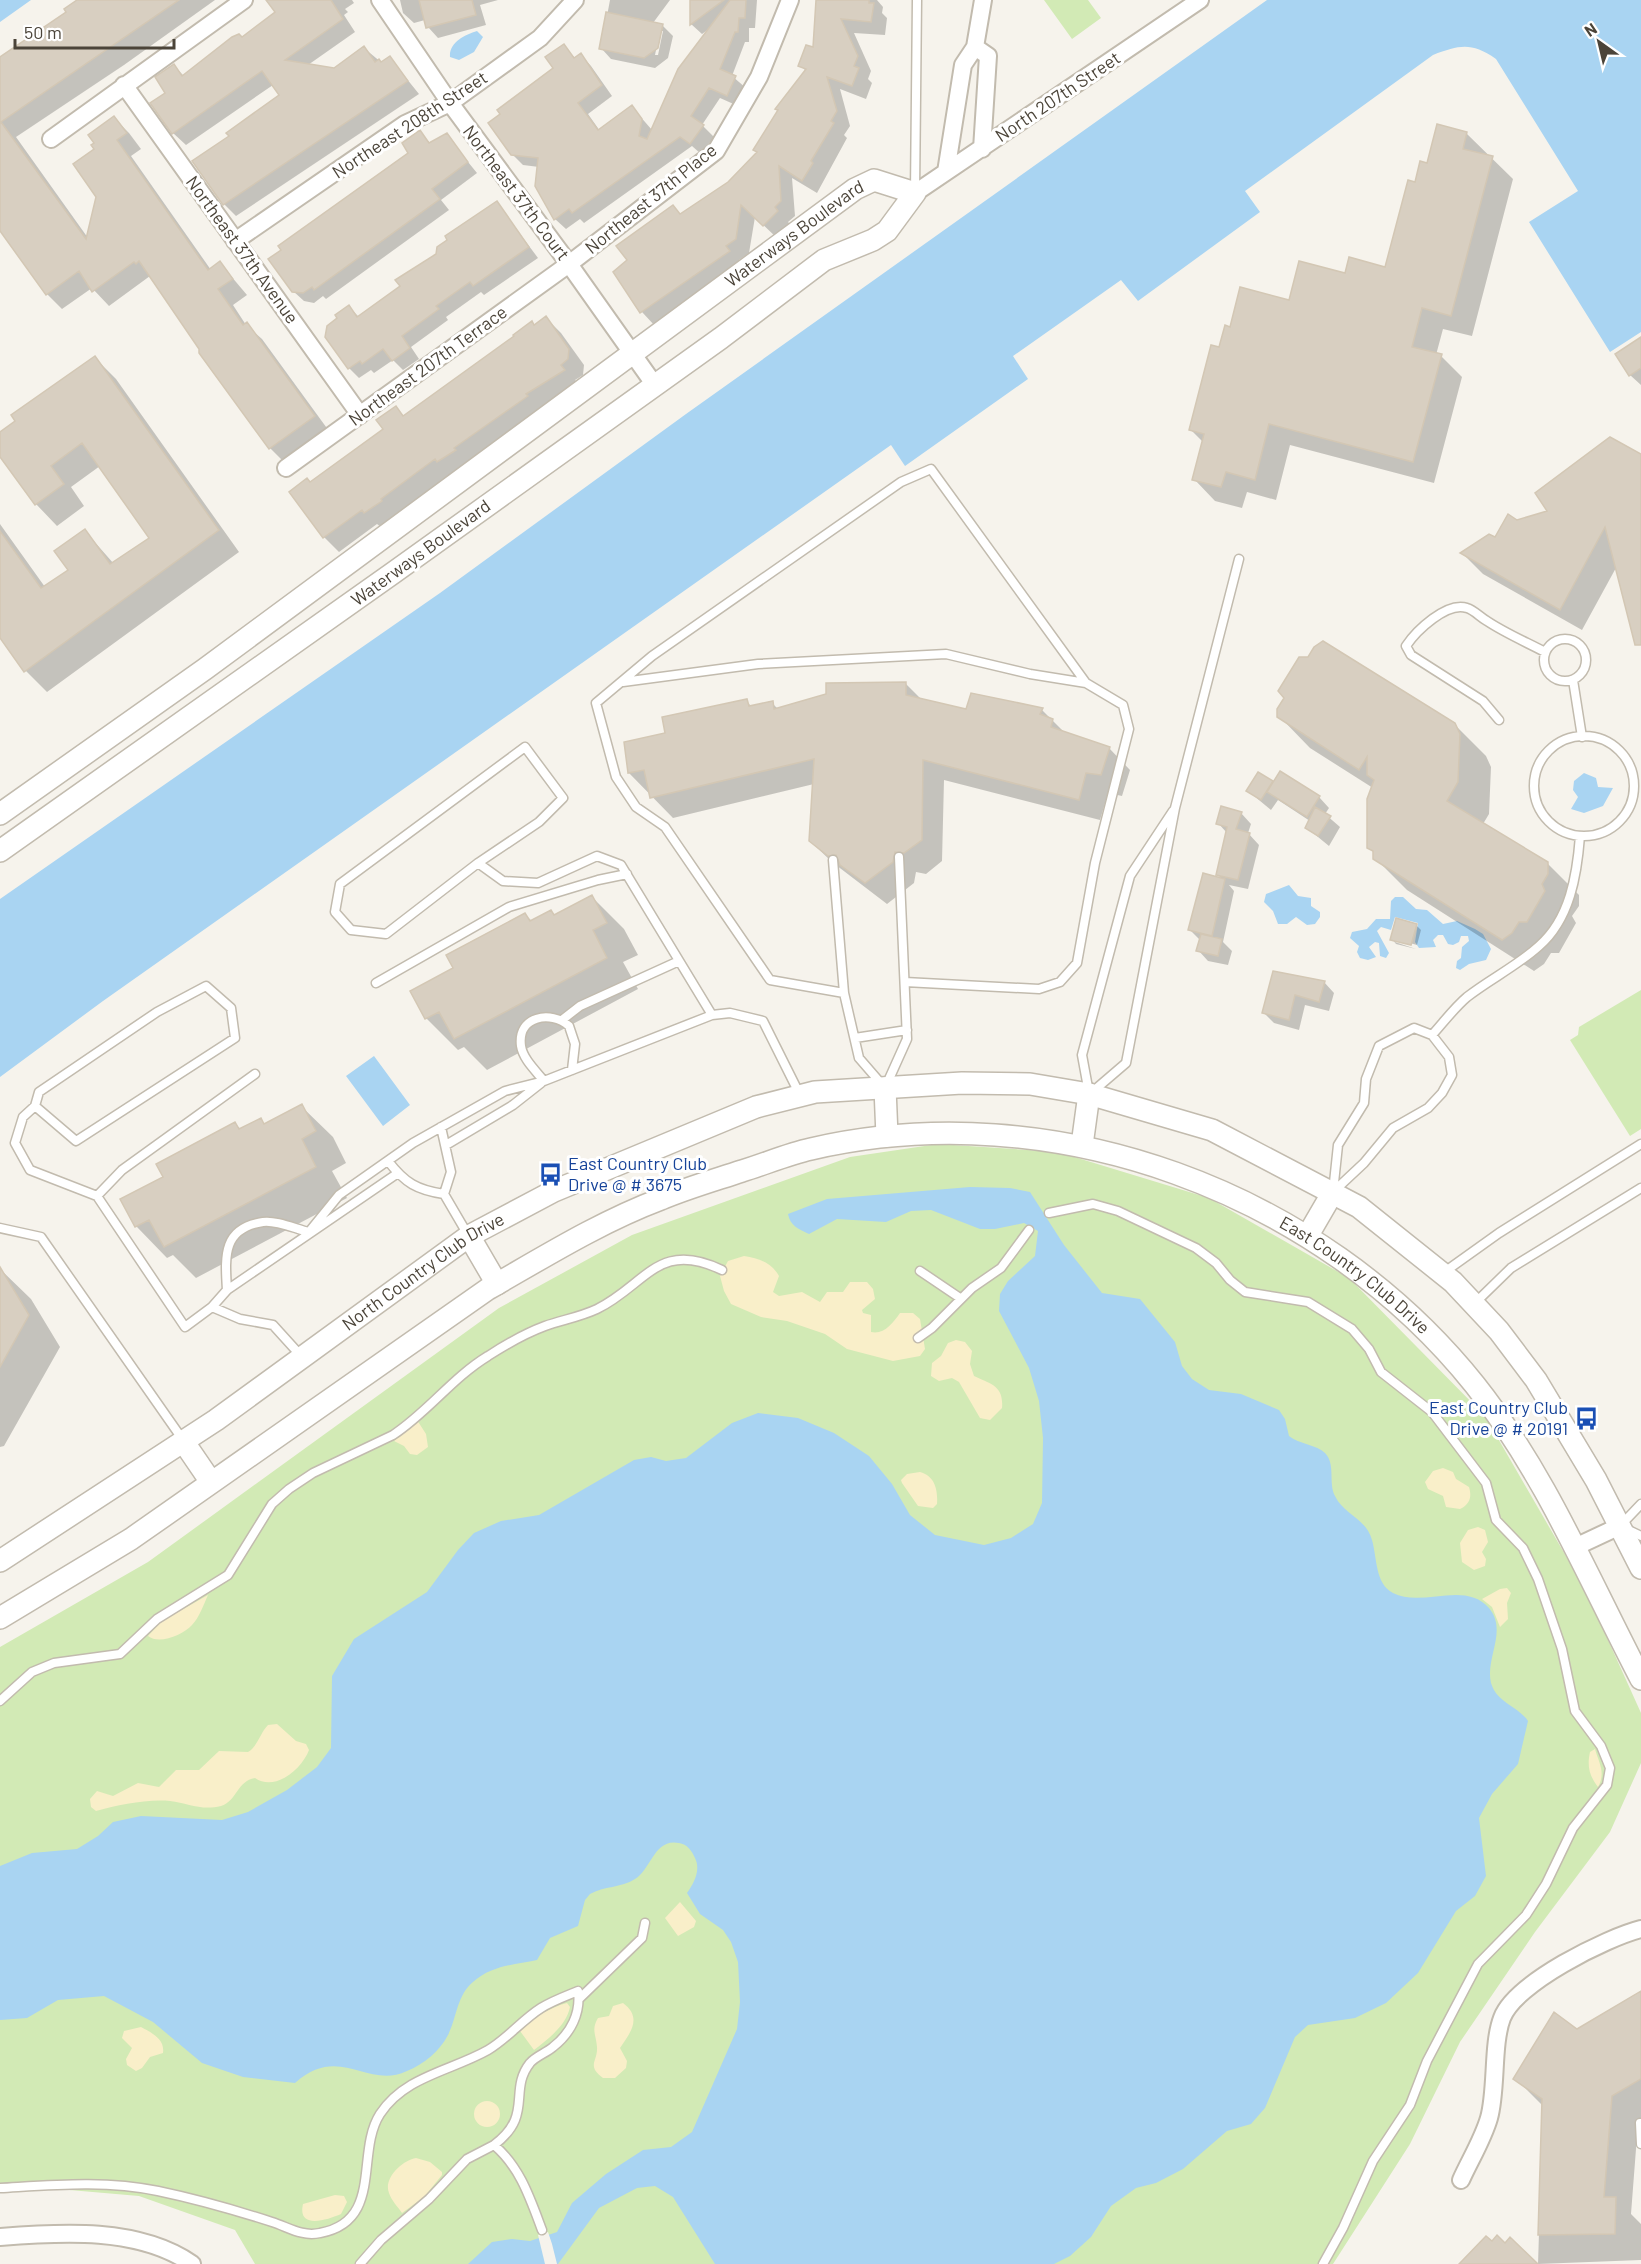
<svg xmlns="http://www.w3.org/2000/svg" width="1641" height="2264" font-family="Barlow,sans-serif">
<rect width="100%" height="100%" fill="#f6f3ec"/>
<path fill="#d2eab5" d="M1044,0H1088L1101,18L1072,39Z
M1641,990V1129L1630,1136L1570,1040L1578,1035L1579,1027Z
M938,1144L1058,1152L1209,1198L1349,1278L1485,1416L1585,1589L1641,1713V1763L1610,1832L1535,1932L1460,2042L1410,2144L1333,2264H255L235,2230L139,2196L0,2184V1647L148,1562L499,1308L632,1235L850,1157Z"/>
<path fill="#f9efc9" d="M744,1256C760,1259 771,1262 779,1276L773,1292L779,1296L802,1292L820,1302L827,1292H843L850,1282H867L873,1289L875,1299L862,1310L863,1313L871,1315V1332C884,1335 893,1323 900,1313H913L920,1319L925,1349L920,1356L893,1361L847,1349L825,1334L787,1321L761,1317L731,1304L724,1291L720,1276L728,1261Z
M956,1340L965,1342L972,1351L970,1364L974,1376C990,1384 1004,1385 1002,1408L990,1420L980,1418L959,1382L952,1378L939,1381L931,1376L932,1363L941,1356L948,1343Z
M417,1420L426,1434L428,1447L417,1455L410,1454L404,1446L394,1441Z
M1443,1468L1453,1472L1456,1479L1469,1487C1472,1497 1470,1504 1460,1509L1446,1507L1443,1496L1428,1489L1425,1482L1433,1471Z
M920,1472C935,1476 938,1490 937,1504L933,1508L918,1506L902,1483L901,1480L907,1474Z
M1478,1527L1485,1530L1488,1542L1482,1552L1486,1559L1485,1566L1474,1570L1462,1562L1460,1543L1468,1530Z
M1507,1588L1511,1593L1507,1603L1508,1619L1500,1627L1492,1607L1482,1599L1500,1589Z
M208,1595C204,1604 199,1618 192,1625C183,1635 159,1645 148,1636L162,1621Z
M277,1724L296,1741L306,1744L309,1750C302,1769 275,1792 255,1778C237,1781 237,1801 221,1806C201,1811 188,1803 170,1801C146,1799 119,1805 96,1811L91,1807L90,1799L97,1791L113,1796L138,1783L159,1787L176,1770H199L219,1751L248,1752C258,1746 260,1733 268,1725Z
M1595,1749C1599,1763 1606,1773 1598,1787C1589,1775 1587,1766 1590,1752Z
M680,1902L696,1921L694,1927L678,1936L665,1918Z
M567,2003L570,2007C566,2026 548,2039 534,2050L520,2031C533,2018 548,2008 567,2003Z
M623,2003C643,2018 630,2033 620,2048L627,2061L626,2068L615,2078H603C586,2065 598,2062 597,2047C596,2034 591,2030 598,2018L609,2016L613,2006Z
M141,2027C152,2033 165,2039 163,2053L150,2057L142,2068L136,2071L127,2065L126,2059L132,2048L122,2038L124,2031Z
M474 2114a13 13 0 1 1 26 0a13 13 0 1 1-26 0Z
M416,2158L430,2162L442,2172V2175L424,2197L402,2213C398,2207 391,2200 389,2193C383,2178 403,2160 416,2158Z
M335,2195L344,2196L347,2202L341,2214C327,2220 297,2230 303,2204Z"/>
<path fill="#a9d4f2" d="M0,0H31L0,22Z
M1267,0H1641V332L1610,352L1529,222L1578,191L1496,59C1471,42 1460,45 1433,55L1245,191L1260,212L1138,301L1121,280L1013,356L1028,379L905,466L891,445L103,1001L0,1077V899L440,593L686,414Z
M477,31L483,37L474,52L459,60L450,57C449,42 465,35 477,31Z
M1584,773L1596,778L1598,787L1613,788L1603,806L1584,813L1571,809L1578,797L1573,790L1574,781Z
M1289,885L1298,896L1311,898V906L1320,912V917L1315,924L1307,925L1296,917L1287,924H1278L1273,911L1264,902L1266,894Z
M1395,897H1403L1416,909L1427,910L1443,924L1457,921L1475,929L1483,934L1491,949L1486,960L1469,964L1460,970L1456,968L1457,961L1461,958L1462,947L1469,941L1468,936H1461L1459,942L1453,945L1448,944L1443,935H1438L1433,940L1436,947L1419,948L1415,942L1418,923L1395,917L1391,930L1381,927L1377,931L1389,953L1386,958L1380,956L1379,943L1375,942L1369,947L1376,957L1368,960L1360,958L1357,952L1359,946L1350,938L1352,932L1367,929L1376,919H1390L1391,901Z
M374,1056L410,1105L383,1126L346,1076Z
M970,1187L1010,1188L1030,1192L1064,1245L1102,1293L1140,1299L1175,1342L1182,1366L1192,1379L1209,1390L1241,1394L1279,1410L1285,1419L1289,1436C1299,1444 1317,1445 1325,1453C1336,1464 1328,1483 1335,1496C1344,1515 1366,1518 1372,1540C1377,1557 1375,1584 1393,1593C1422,1608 1465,1580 1489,1608C1508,1631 1485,1658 1491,1683C1497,1703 1518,1706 1528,1721L1518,1764L1492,1794L1479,1818L1486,1876L1475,1896L1456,1911L1418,1973L1386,2003L1355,2018L1308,2025L1295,2037L1265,2108L1251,2124L1227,2131L1183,2169L1156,2183L1136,2188L1111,2206L1091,2237L1070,2256L1054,2264H715L673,2197L655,2186L637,2188L599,2208L558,2264H468L492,2242L512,2239L530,2241L557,2232L572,2203L606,2174L643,2150L671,2147L692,2132L737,2029L740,2002L738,1962L731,1942L723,1930L700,1914L687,1893C694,1883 701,1870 695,1858C692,1851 687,1844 679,1843C654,1838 651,1870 635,1879C621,1888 604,1886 590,1894L585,1900L578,1926L550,1938L537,1960C514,1965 492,1965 473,1982C457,1995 457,2017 448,2035C439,2052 424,2064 407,2071C367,2090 340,2043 295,2083L243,2077L202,2063L153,2022L104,1996L58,2000L27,2018L0,2020V1866L32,1853L77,1849L98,1836L113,1822L141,1816L222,1820L248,1812L287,1790L317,1767L331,1748L332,1676L354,1639L427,1592L458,1550L474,1533L501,1521L539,1515L634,1460L651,1457L666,1461L686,1458L732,1423L758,1413L798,1418L834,1433L869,1456L892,1484L910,1515L935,1535L984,1545L1011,1538L1033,1524L1042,1503L1043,1438L1039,1401L1029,1368L999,1311L1000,1294L1008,1281L1035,1256L1038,1231L1024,1223L995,1229H980L931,1210L911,1211L886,1222L837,1219L809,1234C799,1229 790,1226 788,1214L827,1199Z"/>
<path fill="#f6f3ec" d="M548,2232L552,2244L557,2264H545L538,2235Z"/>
<path fill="#0003" fill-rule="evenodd" d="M81,0H215L124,65L16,137L88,238L98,196L96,149L114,118L129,133L141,149L131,156L211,270L220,263L247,295L233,305L246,325L262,339L329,431L285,463L270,448L200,352L201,349L150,276L109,306L92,288L62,309L47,294L0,229V59L68,12Z
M268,0H352L354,3L345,9L348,12L344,15L355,32L308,65L334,69L364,48L382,63L390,58L419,94L236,216L224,204L231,137L281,95L273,85L186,145L173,133L168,93L174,66L184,76L242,39L277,13Z
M400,0H498L480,5L486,25L438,38L428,27L425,20L414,23L403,13Z
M610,0H670L653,23L662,25L673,36L668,58L655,68L611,59L601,48ZM660,31H663L658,55H655Z
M692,0H757L755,28H749V42H745L732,76L746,88L738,106L720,98L702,125L714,137L701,154L692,146L584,223L580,219L566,229L555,219L539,167L523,165L512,154L563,46L576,59L581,55L591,66L612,96L588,114L600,131L632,107L652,130L709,29L702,34L691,24Z
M818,0H877L883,7L882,13L887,18L885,35L854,33L871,71L868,79L872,83L866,99L840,89L850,126L844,135L847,138L817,193L792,178L795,216L788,222L791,225L778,239L755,217L749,253L739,260L742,265L655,326L642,312L615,273L629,261L673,207L681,215L729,183L758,152L806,71L800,65L814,49Z
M420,132L431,144L446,135L477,173L441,200L449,210L326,299L323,296L314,303L304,301L293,291L410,153Z
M1466,133L1513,179L1472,336L1443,329L1436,355L1441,356L1462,377L1434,483L1290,445L1276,500L1247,492L1242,508L1215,501L1194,479L1204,443L1191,430L1220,349L1231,329L1346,275L1386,268L1416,184L1428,165Z
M497,203L538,258L484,295L481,292L446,317L448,320L411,347L419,359L403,370L393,360L374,373L371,370L359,378L349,368V307L359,317L402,286Z
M546,318L561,333L584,365L583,375L575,380L579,385L453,476L451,474L395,515L396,517L381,527L377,524L339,552L324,537L311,483L385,430L395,408L405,417Z
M1641,348V385L1630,375Z
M95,358L116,379L239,552L47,692L26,671L0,635V524L45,587L70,570L85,531L114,564L151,538L100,466L71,487L84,506L57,526L36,504L0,455V434Z
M1641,456V636L1617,566L1582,630L1483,574L1462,553L1495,539L1517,521L1549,512Z
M905,683L922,700L967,711L1042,710L1066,734L1109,748L1130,770L1122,796L1108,793L1100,820L944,780L942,861L926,874L916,872L914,883L887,904L832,862L810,841L814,784L673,818L629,773L666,734L746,701L752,707L772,703L778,709Z
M1279,716L1454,724L1486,756L1491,767L1489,814L1483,824L1547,863L1579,895V906L1572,916L1576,923L1559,953H1551L1544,964L1534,971L1407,890L1375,858L1374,853L1369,847L1373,788L1310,748Z
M1258,774L1274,784L1319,797L1329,808L1325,814L1340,827L1329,846L1307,828L1310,821L1278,800L1271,810L1248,791Z
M1241,813L1251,824L1248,833L1259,845L1248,889L1229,885L1234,891L1223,942L1232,951L1228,965L1208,961L1198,950L1200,940L1189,929L1223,880L1217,874L1227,833L1218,823Z
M592,897L624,929L638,955L623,962L638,989L487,1070L464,1047L458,1050L426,1018L455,969L525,915L532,921L551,911L556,916Z
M1416,925L1421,930L1417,945L1395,939V942L1416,949L1396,944L1392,939Z
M1274,973L1324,982L1334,993L1329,1011L1305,1005L1299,1030L1274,1023L1264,1013Z
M301,1106L333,1137L346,1163L332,1171L347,1198L196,1278L173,1255L167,1258L136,1226L165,1178L235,1124L242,1130L260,1120L265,1125Z
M0,1269L31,1299L60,1347L4,1446L0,1447Z
M1641,1993V2121L1638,2123L1631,2214L1641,2224V2260L1538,2264L1543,2106L1515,2078L1576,2030Z"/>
<path fill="#d8cfc1" stroke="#d3c7b4" stroke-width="1.5" d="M77,0H179L1,122L86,239L96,197L73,164L94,149L91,145L94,143L88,135L114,116L127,133L117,140L208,270L220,261L233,279L218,289L243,325L247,322L315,416L269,449L199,353V349L139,261L136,264L134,262L92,292L79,271L46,295L0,231V57L66,12L64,9Z
M266,0H331L343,19L285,60L334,68L364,46L375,62L379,59L381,62L390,56L408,81L223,205L192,161L229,136L226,133L279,95L262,71L172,134L150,103L165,93L155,77L174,64L182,76L232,37L239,34L242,37L275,12Z
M419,0H472L476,15L426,28Z
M690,0H724L690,25Z
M730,0H746L745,18H739L738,32H735L720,69L736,76L727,96L709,88L691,116L704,125L690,144L680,137L572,213L569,209L554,220L535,186L538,158L511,155L488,123L500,114L497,110L553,68L545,57L564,44L574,58L581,53L602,85L578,103L598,130L632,105L642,119L639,136L647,139L678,69Z
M816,0H869V3H874L871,22L841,19L858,56L854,66L859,68L852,86L827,77L837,111L831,121L834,123L811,161L813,163L802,181L779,166L781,201L775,207L778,211L763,226L741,205L736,239L726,246L730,251L640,313L613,272L627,260L616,246L673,205L680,214L728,182L757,152L753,150L778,110L775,109L806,69L798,66L806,45L813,47Z
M606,12L663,24L658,48L644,58L599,49Z
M1437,124L1467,132L1463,149L1493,156L1451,316L1422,308L1412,347L1442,354L1413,462L1269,424L1255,480L1226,472L1221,487L1192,480L1204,434L1189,430L1211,345L1219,347L1225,325L1230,327L1240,287L1289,300L1299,261L1345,273L1349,257L1385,267L1408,180L1415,182L1420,161L1427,163Z
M420,130L429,143L447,133L468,162L432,189L440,199L314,290L312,287L303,293L292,292L268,259L281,250L278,246L408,153L402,143Z
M497,201L529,247L473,286L470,282L436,306L439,309L402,336L410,348L392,361L383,349L362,364L360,361L348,369L325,337L327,326L337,318L335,315L349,305L357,317L400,286L395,280L436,254L437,247L447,240L445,236Z
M546,316L569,349L568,359L561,365L565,370L526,394L528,396L454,448L456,450L437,462L435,459L381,499L382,501L364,513L362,510L323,538L289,492L307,478L310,482L383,429L376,420L396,406L403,416L514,336L513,335L532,321L534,325Z
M1641,337V368L1629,376L1615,354Z
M95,356L219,530L24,672L0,638V531L41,588L68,570L54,551L85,529L110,564L149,538L82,443L51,466L64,484L35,505L0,457V432L15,421L11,415Z
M1610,437L1641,454V645H1635L1605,527L1560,610L1460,553L1489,534L1495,537L1508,514L1517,520L1547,511L1535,493Z
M1323,641L1455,723L1460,734L1458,782L1447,801L1548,862V874L1542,884L1545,891L1527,922H1519L1512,933L1502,940L1373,859V851L1367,848V799L1374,780L1367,775V757L1359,770L1277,717V709L1284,698L1278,691L1299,657H1308L1314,647Z
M906,682V695L966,709L971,693L1043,708L1040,714L1053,719L1051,727L1110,747L1101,775L1086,773L1079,800L923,760L922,840L904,853L895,852L893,862L865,883L840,865L836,855L828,856L809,841L814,759L650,798L644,770L628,773L624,742L665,733L662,717L747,699L749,706L773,701L774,709L826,694V683Z
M1280,771L1320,796L1307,817L1267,792Z
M1258,772L1273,781L1261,800L1246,791Z
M1221,806L1242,812L1236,829L1250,833L1238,880L1216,875L1227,827L1216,824Z
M1315,807L1331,816L1318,836L1305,828Z
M1203,873L1225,879L1212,936L1188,930Z
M592,895L607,923L593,930L607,958L454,1039L439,1012L425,1019L410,991L453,968L446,955L525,913L530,921L551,910L554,915Z
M1396,918L1417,924L1411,945L1390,940Z
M1201,934L1222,939L1218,956L1196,951Z
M1273,971L1325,981L1319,1002L1295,995L1289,1020L1262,1013Z
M302,1104L316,1131L302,1139L316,1167L164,1247L149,1220L135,1227L120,1199L163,1177L156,1164L235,1122L239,1129L261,1118L264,1124Z
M0,1267L29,1315L0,1367Z
M1641,1991V2079L1612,2096L1604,2197H1616L1615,2234L1538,2235L1542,2099L1513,2079L1554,2012L1577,2029Z
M1497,2235L1505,2243L1510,2237L1538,2264H1459L1486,2236L1492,2241Z"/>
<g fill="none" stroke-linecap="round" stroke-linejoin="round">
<defs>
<path id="service" d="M915,192L917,0
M1544 660a21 21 0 1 1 42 0a21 21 0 1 1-42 0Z
M1573,680L1582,737
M623,682L758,664L946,654L1030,674L1086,683
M1499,720L1483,701L1411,655L1406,646C1416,631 1447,601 1467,608C1474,610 1480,617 1487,621C1505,633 1526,642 1545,652
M1534 786a50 50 0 1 1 100 0a50 50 0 1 1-100 0Z
M525,747L563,798L539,822L478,863L386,934L351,930L335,912L340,884Z
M899,857L907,1039L885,1088L859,1058L844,993L770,980L665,827L636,807L616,777L596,703L652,656L901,482L931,469L1086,683L1123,705L1129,729L1095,863L1077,963L1060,982L1039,989L905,982
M833,860L844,993
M478,863L503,881L538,883L597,856L621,865L712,1015L730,1013L763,1021L800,1095
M376,983L509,907L598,880L627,874
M562,1020L580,1006L679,961
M1414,1028L1432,1035L1449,1057L1452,1075L1442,1093L1428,1108L1393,1128L1364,1163L1333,1192L1338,1145L1364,1103L1366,1079L1379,1046Z
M1432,1035C1443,1023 1454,1008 1467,997C1490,979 1517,966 1539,946C1570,919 1577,875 1580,836
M855,1038L907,1030
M544,1081C536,1071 523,1059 521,1046C517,1016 551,1010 569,1026L575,1044L572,1070
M1089,1093L1082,1055L1130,876L1173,811
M1091,1093L1126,1063L1175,808L1239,559
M35,1106L76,1141L235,1038L231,1008L206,986L157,1012L39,1092L35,1106L23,1117L15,1143L30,1170L97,1196L185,1327L212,1307L240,1319L273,1325L302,1357
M441,1127L451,1172L444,1194L468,1235
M446,1145L513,1105L541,1083
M388,1161C405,1183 417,1190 444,1194
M97,1196L122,1170L255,1074
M1049,1213L1093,1204L1118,1211L1196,1248L1216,1263L1230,1280L1245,1292L1308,1302L1352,1329L1369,1349L1381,1372L1432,1412L1486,1483L1496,1520L1523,1548L1538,1579L1562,1649L1575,1711L1601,1746L1610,1768L1607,1785L1573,1828L1546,1884L1526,1915L1478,1964L1427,2061L1410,2105L1373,2161L1343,2228L1323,2264
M0,1228L41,1237L183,1440
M309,1232L339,1195L413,1143L505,1091L544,1081L712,1015
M920,1271L960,1298
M1443,1273L1499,1233L1641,1144
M227,1290C225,1257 222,1228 263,1222C276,1220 296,1229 309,1232
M1474,1304L1511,1268L1641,1188
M212,1307L227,1290L398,1173
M918,1338L932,1328L972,1288L1001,1268L1029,1230
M1641,1504L1620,1526L1641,1536
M0,1701L32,1672L54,1663L120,1654L157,1619L228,1575L272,1504L289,1489L313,1473L393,1435C428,1412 452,1378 488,1356C505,1345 526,1333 545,1326C562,1320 580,1317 597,1309C646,1285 658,1239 722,1270
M579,1999L642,1938L645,1923
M1640,2123L1641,2144
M0,2188C53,2185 105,2180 158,2191C196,2199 235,2210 272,2222C288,2227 302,2237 320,2233C384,2221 355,2153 380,2114C405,2076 451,2071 488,2050C507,2039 522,2020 541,2008C552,2001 566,1996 578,1991C581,2013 571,2033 553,2047C546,2053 536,2056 530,2063C508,2091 534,2115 494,2145
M360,2264L381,2240L429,2199L467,2159L494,2145C520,2167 530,2198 542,2230"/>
<path id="minor" d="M380,0L450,103L569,264L654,384
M975,47L988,56L982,149
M124,85L360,415
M51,139L244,0
M946,172L963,65L975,47L983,0
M915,193L1200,0
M235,241L405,124L450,103L540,38L575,0
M286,468L569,264L716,151L759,77L790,0
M1573,1548L1620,1526
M1461,2180C1470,2160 1483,2139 1489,2118C1497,2090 1492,2044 1502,2018C1515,1983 1606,1938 1641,1929
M0,2237C61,2232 139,2227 192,2264"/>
<g id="tertiary">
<path id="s1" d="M0,814L205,669L855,189L874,180L915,193L887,231L873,240L824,260L721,338L393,573L0,851"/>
<path d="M885,1088L887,1136"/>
<path d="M1082,1145L1089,1094"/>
<path d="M1308,1235L1333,1192"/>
<path d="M469,1236L497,1284"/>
<path d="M183,1441L211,1482"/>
<path id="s2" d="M0,1561L216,1420L469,1236L554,1191L756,1107L815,1092L962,1083L1030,1084L1089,1094L1212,1130L1359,1207L1453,1282L1499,1331L1536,1380L1596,1480L1641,1568"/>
<path id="s3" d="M0,1618L131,1539L488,1289C544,1257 600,1222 661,1199C687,1188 715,1180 742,1171C765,1164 788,1154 811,1149C1053,1093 1320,1191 1475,1385C1545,1473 1589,1580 1641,1679"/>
</g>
</defs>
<use href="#service" stroke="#c2bbae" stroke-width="11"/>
<use href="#minor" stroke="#c2bbae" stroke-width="20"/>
<use href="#tertiary" stroke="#c2bbae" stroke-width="24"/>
<use href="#service" stroke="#fff" stroke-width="8"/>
<use href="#minor" stroke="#fff" stroke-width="16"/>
<use href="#tertiary" stroke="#fff" stroke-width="21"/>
</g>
<defs>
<symbol id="bus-bare" viewBox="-9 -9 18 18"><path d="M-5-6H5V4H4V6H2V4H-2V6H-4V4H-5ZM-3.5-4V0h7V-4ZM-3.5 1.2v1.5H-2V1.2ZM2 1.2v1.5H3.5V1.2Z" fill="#1a4fb4" stroke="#fff" stroke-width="2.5" paint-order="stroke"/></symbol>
</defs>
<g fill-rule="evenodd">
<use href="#bus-bare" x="534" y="1158" width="33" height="33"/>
<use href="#bus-bare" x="1570" y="1402" width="33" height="33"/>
</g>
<g text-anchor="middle" stroke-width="6" stroke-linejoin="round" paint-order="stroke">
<g font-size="18" fill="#4b4439" stroke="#fff">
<text transform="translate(1058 97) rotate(-34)" y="6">North 207th Street</text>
<text transform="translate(410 125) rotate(-33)" y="6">Northeast 208th Street</text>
<text transform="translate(516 193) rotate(53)" y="6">Northeast 37th Court</text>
<text transform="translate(651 199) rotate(-39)" y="6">Northeast 37th Place</text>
<text dy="6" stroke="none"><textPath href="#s1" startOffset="984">Waterways Boulevard</textPath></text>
<text transform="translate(242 250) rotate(54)" y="6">Northeast 37th Avenue</text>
<text transform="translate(428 366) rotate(-36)" y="6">Northeast 207th Terrace</text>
<text transform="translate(421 553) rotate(-36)" y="6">Waterways Boulevard</text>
<text dy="6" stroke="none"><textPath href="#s2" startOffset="513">North Country Club Drive</textPath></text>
<text dy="6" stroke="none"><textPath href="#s3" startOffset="1520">East Country Club Drive</textPath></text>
</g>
<g font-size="18" fill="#164399" stroke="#fff" text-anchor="start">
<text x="568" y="1170">East Country Club<tspan x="568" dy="21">Drive @ # 3675</tspan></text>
<text x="1568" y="1414" text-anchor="end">East Country Club<tspan x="1568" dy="21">Drive @ # 20191</tspan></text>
</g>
</g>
<g transform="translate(1599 42) rotate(326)" stroke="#ffffff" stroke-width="4.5" paint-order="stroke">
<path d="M0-4.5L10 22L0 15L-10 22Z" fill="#4b4439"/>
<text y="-9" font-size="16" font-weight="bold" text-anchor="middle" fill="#4b4439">N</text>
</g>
<path d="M15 39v9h159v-9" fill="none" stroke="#4b4439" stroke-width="3"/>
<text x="24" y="39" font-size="18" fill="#4b4439" stroke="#ffffff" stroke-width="4.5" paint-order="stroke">50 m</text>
</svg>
